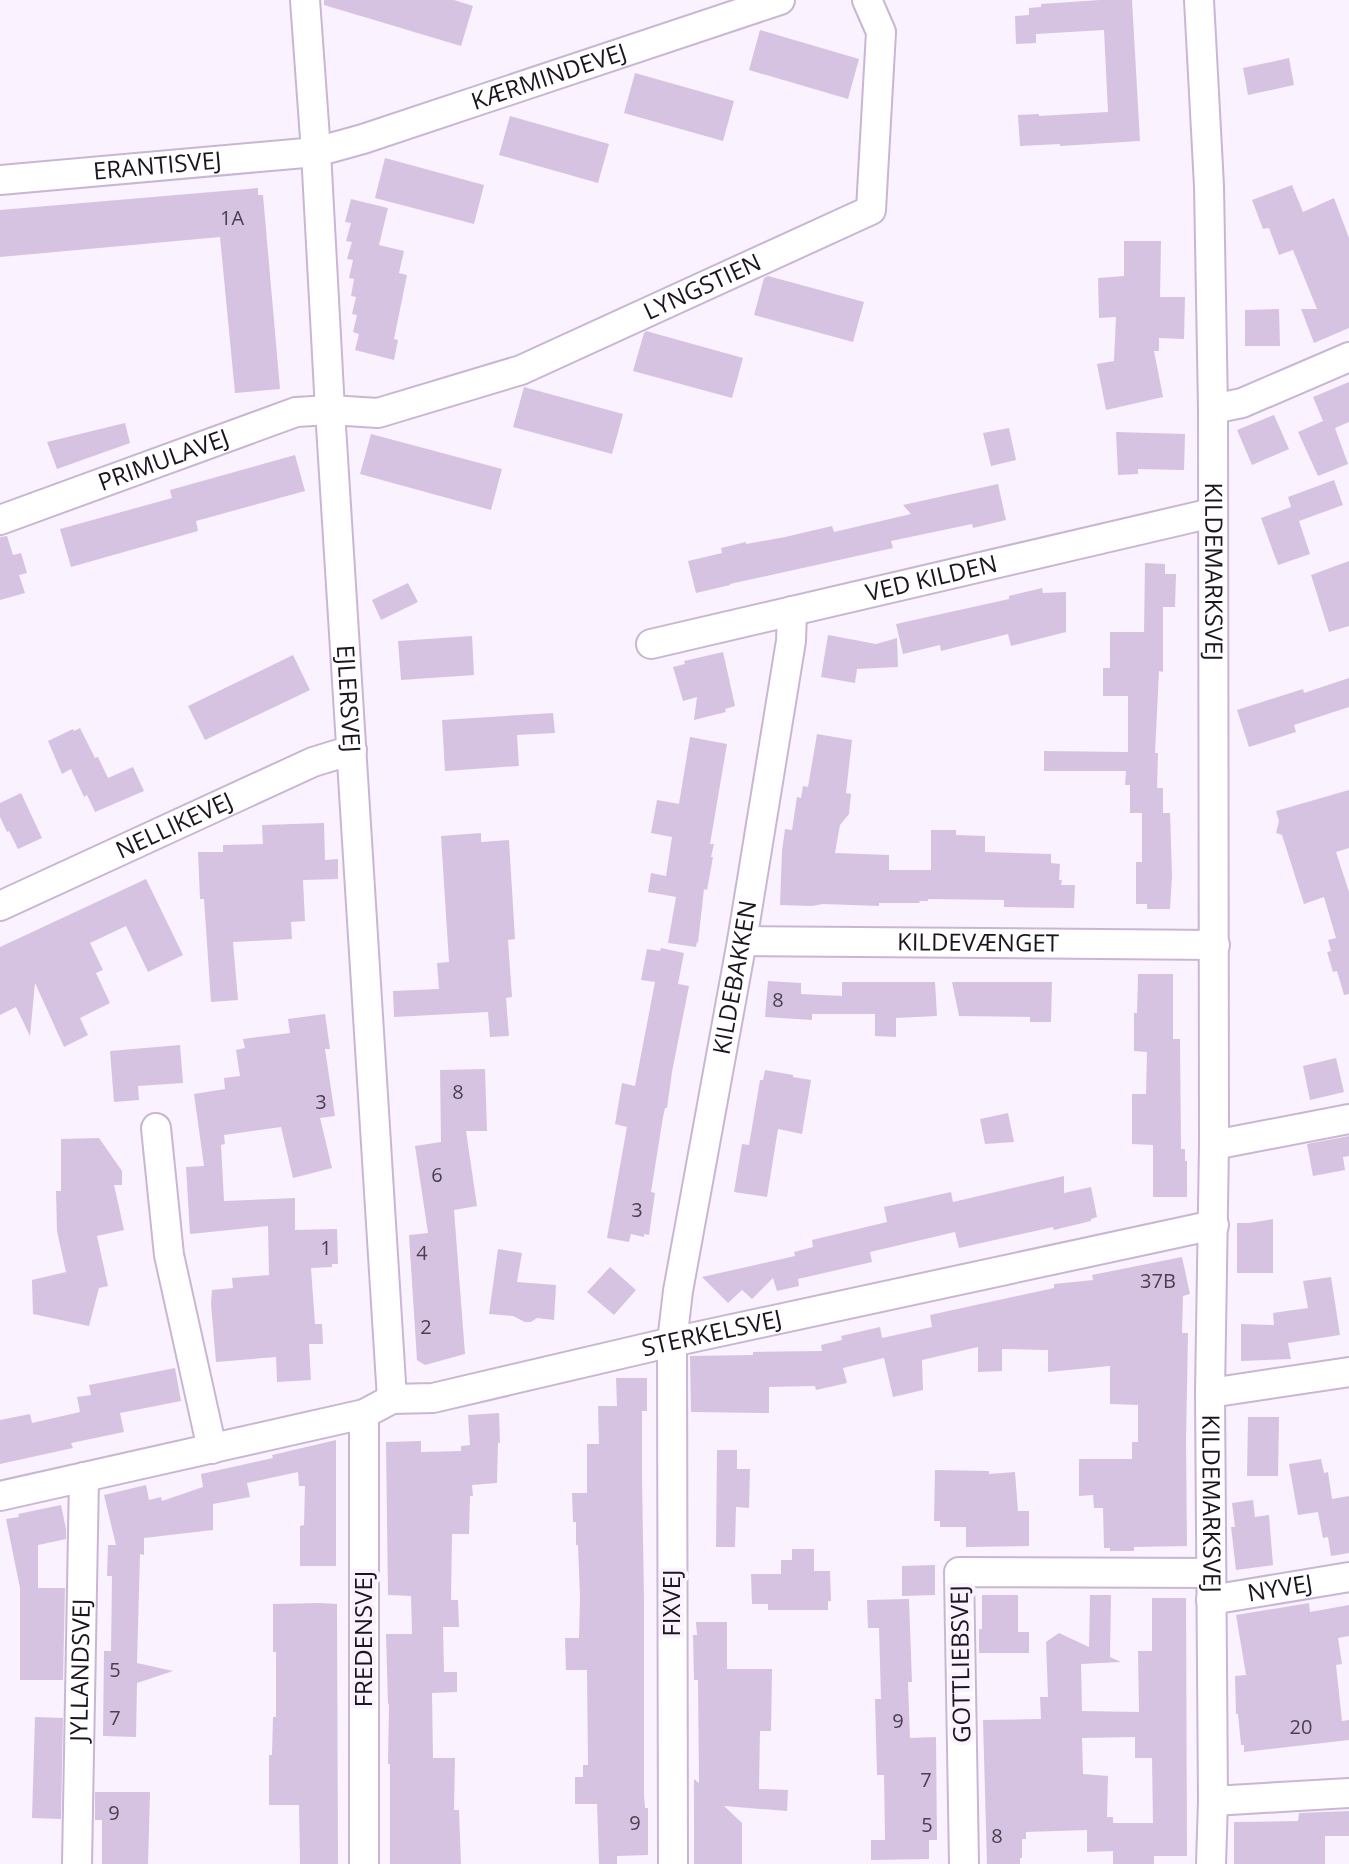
<svg xmlns="http://www.w3.org/2000/svg" width="1349" height="1864" font-family="'Open Sans',sans-serif">
<rect width="100%" height="100%" fill="#faf2fe"/>
<path fill="#d6c3e1" fill-rule="evenodd" d="M324,0H454L473,6L461,46L324,5Z
M1100,0H1132L1140,141L1060,146V144L1020,146L1018,115L1039,114V116L1108,112L1104,30L1036,34V43L1016,44L1015,16L1029,15V8L1041,7V4Z
M760,30L859,59L848,99L749,70Z
M1289,58L1294,85L1248,95L1243,68Z
M635,73L734,101L723,141L624,113Z
M510,116L609,144L598,183L499,155Z
M385,158L484,185L474,224L375,198Z
M1292,185L1303,212L1334,198L1349,238V328L1314,343L1301,309H1317L1293,250L1279,255L1269,228L1263,229L1252,200Z
M258,188V195H263L280,389L235,393L220,237L0,257V210Z
M351,199L388,208L379,245L404,251L399,273L407,275L394,339L398,340L394,360L355,350L359,334L353,332L357,315L352,314L356,297L351,296L354,279L349,278L353,260L347,259L352,242L346,241L351,223L345,222Z
M1124,241H1161L1160,297H1185L1184,339L1159,338V351H1154L1163,397L1106,410L1097,364L1114,361L1116,317L1099,318L1098,278L1124,276Z
M768,276L864,302L853,342L754,315L764,278Z
M1279,309L1280,346H1245V310Z
M646,331L743,358L732,398L633,371L644,333Z
M1349,382V422L1335,428L1348,464L1318,476L1298,432L1323,421L1313,397Z
M524,387L623,414L612,454L513,427Z
M1274,415L1289,449L1252,465L1237,430Z
M125,423L130,443L57,469L47,442Z
M1009,428L1016,460L991,466L983,433Z
M1116,432L1185,434L1184,470L1138,469V474L1118,475Z
M371,434L502,469L491,510L360,474Z
M295,455L305,491L196,521L198,531L71,567L60,529L172,498L170,490Z
M1334,480L1343,505L1299,521L1310,554L1278,565L1261,518L1291,507L1288,497Z
M998,484L1006,520L973,528L972,524L891,541L893,548L730,584V585L696,593L688,561L722,553L721,548L746,542V544L785,537L832,526L834,532L911,514L903,505Z
M7,536L13,555L21,553L27,573L19,575L25,593L0,600V537Z
M1349,561V626L1329,632L1311,575Z
M1145,563L1165,564V574H1176L1175,607H1163V672L1159,671L1155,753H1158L1157,788H1163V813H1170L1172,876L1170,909H1147V904H1136V862H1142V813H1130V785H1125L1126,771H1044V751L1128,752V696H1103V668H1110V632H1144Z
M408,583L418,602L381,620L372,600Z
M1042,588L1043,593L1066,592V632L1011,646L1008,634L941,651L940,645L903,654L896,624L1009,599V596Z
M828,635L876,644L897,638L898,667L857,669L855,683L821,677Z
M472,636L474,675L401,680L398,641Z
M723,652L735,706L725,709L726,712L694,720L697,697L683,701L673,667L685,664L684,661Z
M293,655L310,690L205,740L188,706Z
M1349,678V707L1294,725L1296,732L1249,747L1237,710L1303,689L1304,693Z
M553,713L555,733L517,735L519,766L445,771L442,720Z
M80,728L95,758L98,757L108,778L133,767L144,791L95,812L87,795L84,797L71,769L62,774L48,741L73,729L74,731Z
M817,734L852,740L846,793L851,794L849,814L840,825L835,853L889,855V870H931V830H956V835L985,836V852L1051,854V863L1060,864L1059,880H1062L1061,885H1075L1074,908L1004,907V900L928,899V901H919L920,903H879V906L823,904L812,906L780,905L782,851L785,829L792,830L797,797L801,798L803,786L808,787Z
M690,737L727,744L710,844H714L711,857H713L707,890L704,889L698,943L697,942L696,947L668,943L676,897L648,892L651,873L666,876L672,837L651,833L657,800L679,804Z
M1349,790V848L1336,852L1349,892V994L1344,995L1337,971L1333,972L1327,952L1331,951L1328,940L1336,938L1324,897L1304,904L1282,835L1276,833L1279,821L1276,811Z
M21,793L42,838L18,849L9,831L7,832L0,817V803Z
M324,823L325,860L338,859V879L303,880L305,921L291,922L292,939L233,942L238,1000L211,1002L204,899H200L198,852H223V845L263,844L262,825Z
M481,833V842L509,840L515,939L508,940L512,997L506,998L509,1036L490,1037L488,1012L394,1017L393,991L439,989L437,963L449,962L441,836Z
M146,879L183,955L148,972L126,926L90,943L103,970L96,973L110,1003L80,1018L88,1035L64,1047L35,983L30,1036L16,1007L0,1015V947Z
M661,948L684,953L678,984L689,986L672,1072L667,1108H665L663,1117L651,1192L655,1193L649,1235L644,1234V1237L631,1234L629,1242L607,1238L627,1127L615,1124L622,1083L635,1086L655,982L641,980L647,949L660,951Z
M1138,974H1173V1039H1180L1181,1149H1185V1161H1187V1197H1153V1145L1132,1144V1094H1146L1147,1052L1134,1051V1013H1137Z
M768,981L801,983V994L842,996V982H935L937,1016L896,1018V1037L875,1036V1014H812V1020L765,1017Z
M952,982H1052L1051,1022H1030V1017L959,1016Z
M325,1014L330,1049H325L335,1116L320,1118L332,1168L293,1178L281,1127L224,1135L225,1144L221,1145L224,1201L295,1198V1230L337,1229L338,1264H332V1267L311,1268L315,1324H322L323,1344H309L311,1380L277,1382L276,1357L216,1362L211,1304L212,1290L233,1288L232,1278L269,1275L268,1226L190,1234L186,1167L204,1166L194,1094L225,1089L224,1078L240,1076L236,1050L245,1048L243,1039L290,1033L288,1019Z
M180,1045L183,1083L138,1086L139,1100L114,1102L110,1051Z
M1336,1058L1344,1092L1310,1100L1303,1066Z
M485,1069L487,1131H466L477,1206L454,1210L465,1354L425,1365L417,1360L409,1235L428,1233L415,1146L441,1142L440,1070Z
M765,1070L793,1075V1077L811,1080L802,1134L778,1129L767,1197L734,1192L742,1144L749,1145L760,1080H763Z
M1008,1113L1014,1142L985,1144L980,1119Z
M1349,1136V1156L1343,1157L1345,1170L1313,1176L1307,1144Z
M99,1138L122,1171V1185H114L124,1230L97,1236L108,1286L99,1288L89,1326L33,1314L32,1280L66,1272L57,1231L56,1191H61V1139Z
M1064,1176V1193L1091,1187L1097,1217L1091,1219V1221L1054,1230L1053,1227L959,1248L955,1232L870,1252L872,1262L798,1279L799,1286L777,1291L773,1278L752,1299L742,1290L728,1303L702,1277L795,1256L794,1252L813,1247L812,1240L887,1222L884,1207L951,1192L953,1202Z
M1273,1219V1273H1237V1223H1249Z
M498,1249L522,1253L517,1282L556,1285L554,1320L537,1318L531,1322H525L513,1316L489,1314Z
M1182,1257L1190,1294L1183,1296L1182,1333H1188L1186,1441L1187,1546L1134,1547V1551H1110V1548H1104L1103,1508H1094L1093,1495L1079,1496V1459H1132V1442H1138V1405L1110,1404V1366L1048,1372V1350L1002,1349V1371L978,1372V1347L922,1360L923,1390L893,1397L884,1358L843,1368L847,1383L816,1390L815,1386L769,1387V1413L691,1412L690,1356L753,1355V1352L822,1351L821,1345L842,1340L841,1336L880,1327L882,1338L932,1327L930,1315L1054,1288V1284L1093,1280L1092,1275Z
M610,1267L636,1290L614,1315L587,1292Z
M1331,1277L1340,1335L1288,1343L1291,1359L1241,1361V1324L1274,1325L1273,1313L1308,1308L1303,1281Z
M175,1368L181,1401L120,1413L124,1432L71,1443L73,1448L0,1464V1420L30,1414L32,1423L80,1412L77,1397L91,1395L89,1385Z
M616,1378H647V1411H642V1479L644,1599V1795L645,1808H648V1855L617,1856V1864H599L597,1804H575V1777H583V1765H588L587,1670H566L565,1638H579L580,1597L578,1545H576V1522H573L572,1493H587V1444H599L598,1406H617Z
M499,1413L500,1443H498L497,1483L472,1485L473,1496H470L469,1534H452L451,1600H458L459,1627H443L444,1672H457V1692L432,1693L433,1758H455L454,1810H459L461,1864H390V1764H388L389,1704H388L386,1634H412L411,1596L388,1595L386,1442L421,1441V1452L461,1451V1446L470,1445L468,1415Z
M1248,1417H1279L1278,1476H1247Z
M336,1440V1566H300V1526L304,1525L305,1486H299L298,1472L247,1483L250,1497L213,1504V1530L144,1538V1555L140,1554L137,1663L173,1671L137,1683L136,1737L103,1736L104,1651H111L112,1576H107L108,1545H116L104,1495L146,1485L149,1500L161,1497L162,1501L203,1487L201,1474L273,1458L272,1455Z
M717,1450H737V1469H750L749,1508L736,1507L735,1547H716Z
M1321,1459L1324,1473L1328,1472L1332,1499L1349,1496V1553L1331,1556L1328,1537L1323,1538L1318,1512L1298,1515L1289,1464Z
M935,1470L989,1471V1474L1015,1472L1018,1511H1029V1546L966,1547V1527H940V1521H934Z
M1253,1500L1255,1517L1269,1515L1273,1565L1236,1570L1231,1527H1235L1232,1503Z
M61,1505L66,1529V1539L38,1545V1588H65L63,1680H20V1588L6,1519L19,1517L18,1514Z
M792,1549H814V1571H830L831,1601H828V1610H768V1604H752L751,1574H781V1560H792Z
M935,1565V1595L902,1596V1566Z
M982,1595H1018V1632H1029V1653H979V1629H982Z
M1090,1595H1111L1110,1657L1121,1662L1081,1664L1082,1711L1139,1712L1138,1651H1152V1598H1186L1187,1856H1154V1864H1113V1851L1087,1852V1830L1026,1832V1839H1022V1858H1020V1864H987L983,1720L1041,1719L1040,1697H1048L1046,1642L1059,1633L1089,1647ZM1135,1737V1758H1152L1153,1823H1113V1817H1107L1108,1776L1083,1774L1082,1738Z
M909,1599L912,1682H908L910,1738L936,1737L937,1840H929V1859L871,1860V1840H885L884,1775H877L875,1699H881L879,1628H868L867,1600Z
M320,1603L337,1604L338,1864H300L299,1805H269V1755H272L273,1717H276V1652H273V1604Z
M1309,1603L1310,1612L1349,1605V1636L1338,1638L1342,1664L1336,1665L1342,1721L1349,1720V1740L1244,1752V1745H1241L1238,1714H1236L1235,1676L1246,1675L1236,1615Z
M696,1622H727V1669H772L771,1731H760L759,1789L788,1790L787,1811L724,1806L742,1823V1864H694V1779L699,1783L698,1680H694L693,1635H697Z
M35,1717L63,1718L61,1819L32,1818Z
M95,1792H150L148,1864H102V1820H95Z
M1349,1811V1836H1325V1864H1234V1822L1298,1821L1299,1813Z"/>
<g fill="none" stroke-linecap="round" stroke-linejoin="round">
<defs>
<g id="street">
<path id="s1" d="M305,0L316,152L330,410L392,1399"/>
<path id="s2" d="M1199,0L1209,186L1213,409L1214,1145L1210,1393L1213,1801L1211,1864"/>
<path id="s3" d="M0,180L316,152L363,139L780,0"/>
<path d="M1213,409L1242,403L1349,357"/>
<path id="s4" d="M0,520L296,412L330,410L378,413L521,370L871,210L881,32L867,0"/>
<path id="s5" d="M651,644L1212,513"/>
<path id="s6" d="M0,906L313,762L352,750"/>
<path id="s7" d="M742,941L1215,945"/>
<path d="M156,1128L169,1255L212,1449"/>
<path d="M1214,1145L1349,1119"/>
<path d="M1210,1393L1349,1372"/>
<path d="M364,1414V1864"/>
<path id="s8" d="M0,1496L364,1414L392,1399L433,1398L672,1342L1214,1225"/>
<path id="s9" d="M1211,1600L1349,1577"/>
<path d="M1213,1801L1349,1793"/>
<path id="s10" d="M77,1864L84,1477"/>
<path id="s11" d="M673,1864L672,1342L678,1291L742,941L791,641L792,611"/>
<path d="M964,1864L959,1572L1211,1573"/>
</g>
</defs>
<use href="#street" stroke="#c9b6d4" stroke-width="32"/>
<use href="#street" stroke="#fff" stroke-width="28"/>
</g>
<g text-anchor="middle" stroke-width="8" stroke-linejoin="round" paint-order="stroke">
<g font-size="20" fill="#4a4050">
<text x="232" y="225">1A</text>
<text x="778" y="1007">8</text>
<text x="458" y="1099">8</text>
<text x="321" y="1109">3</text>
<text x="437" y="1182">6</text>
<text x="637" y="1217">3</text>
<text x="326" y="1255">1</text>
<text x="422" y="1260">4</text>
<text x="1158" y="1288">37B</text>
<text x="426" y="1334">2</text>
<text x="115" y="1677">5</text>
<text x="115" y="1725">7</text>
<text x="898" y="1728">9</text>
<text x="1301" y="1734">20</text>
<text x="926" y="1787">7</text>
<text x="114" y="1820">9</text>
<text x="635" y="1830">9</text>
<text x="927" y="1832">5</text>
<text x="997" y="1843">8</text>
</g>
<g font-size="24" fill="#1c1520" stroke="#faf2fe">
<text dy="8" stroke="none"><textPath href="#s3" startOffset="562">KÆRMINDEVEJ</textPath></text>
<text dy="8" stroke="none"><textPath href="#s3" startOffset="158">ERANTISVEJ</textPath></text>
<text dy="8" stroke="none"><textPath href="#s4" startOffset="746">LYNGSTIEN</textPath></text>
<text dy="8" stroke="none"><textPath href="#s4" startOffset="174">PRIMULAVEJ</textPath></text>
<text dy="8" stroke="none"><textPath href="#s2" startOffset="572">KILDEMARKSVEJ</textPath></text>
<text dy="8" stroke="none"><textPath href="#s5" startOffset="288">VED KILDEN</textPath></text>
<text dy="8" stroke="none"><textPath href="#s1" startOffset="700">EJLERSVEJ</textPath></text>
<text dy="8" stroke="none"><textPath href="#s6" startOffset="192">NELLIKEVEJ</textPath></text>
<text dy="8" stroke="none"><textPath href="#s7" startOffset="236">KILDEVÆNGET</textPath></text>
<text dy="8" stroke="none"><textPath href="#s11" startOffset="892">KILDEBAKKEN</textPath></text>
<text dy="8" stroke="none"><textPath href="#s8" startOffset="732">STERKELSVEJ</textPath></text>
<text dy="8" stroke="none"><textPath href="#s2" startOffset="1504">KILDEMARKSVEJ</textPath></text>
<text dy="8" stroke="none"><textPath href="#s9" startOffset="70">NYVEJ</textPath></text>
<text transform="translate(672 1603) rotate(-90)" y="8">FIXVEJ</text>
<text transform="translate(364 1639) rotate(-90)" y="8">FREDENSVEJ</text>
<text transform="translate(961 1664) rotate(-91)" y="8">GOTTLIEBSVEJ</text>
<text dy="8" stroke="none"><textPath href="#s10" startOffset="194">JYLLANDSVEJ</textPath></text>
</g>
</g>
</svg>
